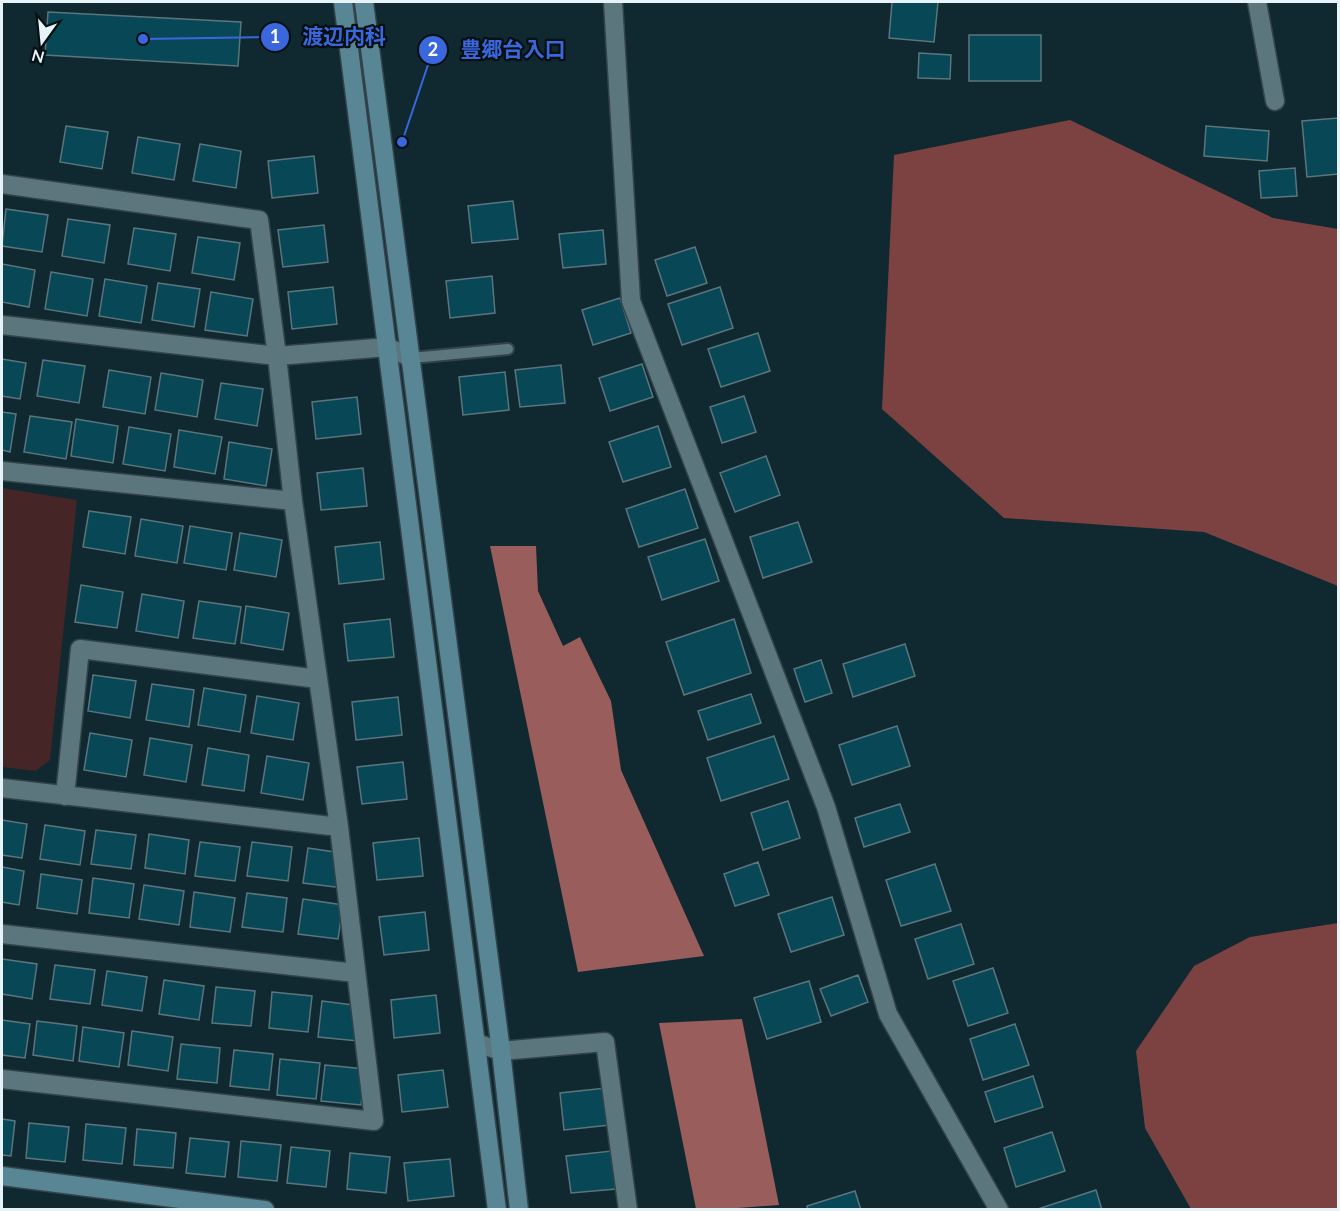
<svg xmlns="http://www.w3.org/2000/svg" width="1340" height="1211" font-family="Lato,'Noto Sans JP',sans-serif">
<rect width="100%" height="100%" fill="#102930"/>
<path fill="#452525" d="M2,488L77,500L50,760L36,771L2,767Z"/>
<path fill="#7b4241" d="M1070,120L1273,218L1338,229V586L1204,532L1004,518L882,409L894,155Z
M1338,923V1209H1191L1145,1128L1136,1051L1194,966L1250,937Z"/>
<path fill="#995d5c" d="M490,546H536L538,591L563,646L580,637L611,701L621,770L704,956L578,972Z
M742,1019L779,1205L725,1209H696L659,1023Z"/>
<path fill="#074756" stroke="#5b757d" stroke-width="1.5" d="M892,2H938L934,42L889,38Z
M48,12L241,22L238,66L45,55Z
M969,35H1041V81H969Z
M919,53L951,55L950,79L918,78Z
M1338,118V174L1307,177L1302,121Z
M66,126L108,132L102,169L60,162Z
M1206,126L1269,131L1267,161L1204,156Z
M138,137L180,144L174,180L132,173Z
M200,144L241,151L236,188L193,181Z
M314,156L318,193L272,198L268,161Z
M1295,168L1297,196L1261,198L1259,171Z
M513,201L518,239L472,243L468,206Z
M6,209L48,215L42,252L2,246Z
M68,219L110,225L104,263L62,256Z
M324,225L328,262L283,267L278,230Z
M134,228L176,234L170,271L128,264Z
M603,230L606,264L563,268L559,234Z
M198,237L240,243L234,280L192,273Z
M695,247L707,283L667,296L655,260Z
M2,264L35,270L29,307L2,302Z
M51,272L93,279L87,316L45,309Z
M492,276L495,313L450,318L446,281Z
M105,279L147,286L141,323L99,316Z
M158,283L200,289L194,327L152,320Z
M333,287L337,324L292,329L288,292Z
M720,287L733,328L682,345L668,304Z
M211,292L253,299L247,336L205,330Z
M620,298L631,333L593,345L582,310Z
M758,333L770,371L721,387L708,349Z
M2,359L26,363L20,399L2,396Z
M43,360L85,366L79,403L37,396Z
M642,364L653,397L610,411L599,378Z
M561,365L565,403L520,407L515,370Z
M109,370L151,377L145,414L103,407Z
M505,372L509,410L463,415L459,377Z
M161,373L203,380L197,417L155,410Z
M221,383L263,389L257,426L215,419Z
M744,396L756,432L722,443L710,407Z
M357,397L361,434L316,439L312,402Z
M2,412L16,414L10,452L2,450Z
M30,416L72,422L66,459L24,452Z
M76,419L118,426L113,463L71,456Z
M658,426L671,467L623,482L609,442Z
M129,427L171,434L165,471L123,464Z
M179,430L222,437L215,474L174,467Z
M229,442L272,449L266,486L224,479Z
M766,456L780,495L735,512L720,473Z
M363,468L367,506L321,510L317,473Z
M685,489L698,528L639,547L626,509Z
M89,511L131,517L125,554L83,547Z
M141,519L183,526L177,563L135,556Z
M798,522L812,562L763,578L750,537Z
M190,526L232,533L226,570L184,563Z
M240,533L282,540L276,577L234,570Z
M705,539L719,581L662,600L648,557Z
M380,542L384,579L339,584L335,547Z
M81,585L123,592L117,628L75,622Z
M142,594L184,601L178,638L136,631Z
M199,601L241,607L235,644L193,638Z
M246,606L289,613L283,650L241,643Z
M390,619L394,657L348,661L344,624Z
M734,619L751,673L684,695L666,642Z
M905,644L915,676L853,697L843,664Z
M821,660L832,693L805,702L794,669Z
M93,675L136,681L130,718L88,711Z
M152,684L194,690L189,727L146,720Z
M204,688L246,695L240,732L198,725Z
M751,694L761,723L708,740L698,711Z
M257,696L299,703L293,740L251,733Z
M398,697L402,735L356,740L352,702Z
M897,726L910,766L852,785L839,745Z
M90,733L132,740L126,777L84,770Z
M774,736L789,779L721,801L707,758Z
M150,738L192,745L186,782L144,775Z
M208,748L249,755L244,791L202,785Z
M267,756L309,763L303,800L261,793Z
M403,762L407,799L362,804L357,767Z
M788,801L800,838L763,850L751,813Z
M900,804L910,832L864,847L855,818Z
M2,820L27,824L22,858L2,855Z
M45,825L85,831L80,865L40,859Z
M96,830L136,835L131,869L91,864Z
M149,834L189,840L185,874L145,868Z
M419,838L423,876L377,880L373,843Z
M200,842L240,847L235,881L195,876Z
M252,842L292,847L288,881L247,876Z
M308,848L348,854L343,888L303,883Z
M758,862L769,895L735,906L724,874Z
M935,864L951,911L901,926L886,880Z
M2,867L24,871L19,905L2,902Z
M41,874L82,880L77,914L37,908Z
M93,878L134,884L129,918L89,913Z
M144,885L184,891L179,925L139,919Z
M194,892L235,898L230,932L190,927Z
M247,893L287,898L283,932L242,927Z
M832,897L844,935L791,952L778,914Z
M303,899L343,905L338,939L298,934Z
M425,912L429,950L384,955L379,917Z
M961,924L974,964L928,979L915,939Z
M2,959L37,964L32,999L2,994Z
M55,965L95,970L90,1004L50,999Z
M993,968L1008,1013L968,1026L953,981Z
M107,971L147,977L142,1011L102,1005Z
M858,975L868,1002L831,1016L820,989Z
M164,980L204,986L199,1020L159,1014Z
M809,981L821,1022L767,1039L754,998Z
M216,987L255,991L251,1026L212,1023Z
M272,992L312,996L308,1032L269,1028Z
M436,995L440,1033L394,1038L391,1000Z
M322,1001L361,1006L358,1041L318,1037Z
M2,1020L30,1024L25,1058L2,1055Z
M37,1021L77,1026L73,1061L33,1055Z
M1015,1024L1029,1065L983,1080L970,1039Z
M83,1027L124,1033L119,1067L79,1061Z
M132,1031L173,1037L168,1071L128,1065Z
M181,1044L220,1048L217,1083L177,1079Z
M234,1050L273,1054L269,1090L230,1086Z
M280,1059L320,1063L316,1099L277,1095Z
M325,1065L365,1069L361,1105L321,1101Z
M443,1070L448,1107L402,1112L398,1075Z
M1033,1076L1043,1107L995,1122L985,1092Z
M606,1088L610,1125L564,1130L560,1093Z
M2,1119L15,1121L11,1156L2,1155Z
M29,1123L69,1127L65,1162L26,1158Z
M86,1124L126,1128L122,1164L83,1160Z
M137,1129L176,1133L173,1168L134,1165Z
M1052,1132L1065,1171L1016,1187L1004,1148Z
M190,1138L229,1142L225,1177L186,1173Z
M241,1141L281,1145L277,1181L238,1177Z
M291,1147L330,1151L326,1187L287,1183Z
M612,1151L616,1189L571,1193L566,1156Z
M350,1153L390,1157L386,1193L347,1189Z
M450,1159L454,1196L408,1201L404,1163Z
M1096,1190L1102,1210L1038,1209Z
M855,1191L861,1210H808L807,1206Z"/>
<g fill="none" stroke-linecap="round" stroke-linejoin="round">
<defs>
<path id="lane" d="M411,358L508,349"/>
<path id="street" d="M613,2L631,301L826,807L888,1014L999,1210
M1257,2L1275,101
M2,184L259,220L277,356L293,501L2,471
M2,325L277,356L388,347L411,358
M2,788L339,827
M65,796L80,649L318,679
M2,934L356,973
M476,1043L501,1051L605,1042L628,1210
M2,1079L374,1121L339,827L293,501"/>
<path id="secondary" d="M343,2L497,1210
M364,2L501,1051L519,1210
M2,1176L265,1210"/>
</defs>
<use href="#lane" stroke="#33434a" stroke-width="14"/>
<use href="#street" stroke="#33434a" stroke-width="21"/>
<use href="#secondary" stroke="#33434a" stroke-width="21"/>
<use href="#lane" stroke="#5c767e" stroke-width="10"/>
<use href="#street" stroke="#5c767e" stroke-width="18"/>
<use href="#secondary" stroke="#588694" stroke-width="18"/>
</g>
<path fill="none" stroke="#3b67dd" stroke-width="2" d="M143 39L275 37M402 142L433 50"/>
<g fill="#3b67dd" stroke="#061013" stroke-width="2">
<circle cx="143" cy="39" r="6"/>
<circle cx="402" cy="142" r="6"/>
<circle cx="275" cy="37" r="15"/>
<circle cx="433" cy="50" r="15"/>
</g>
<g font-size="18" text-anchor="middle" font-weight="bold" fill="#fff">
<text x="275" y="43">1</text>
<text x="433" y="56">2</text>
</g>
<g font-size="21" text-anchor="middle" font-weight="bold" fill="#3b67dd" stroke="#061013" stroke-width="4.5" stroke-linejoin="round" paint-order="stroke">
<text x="344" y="44">渡辺内科</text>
<text x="513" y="57">豊郷台入口</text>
</g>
<rect width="1340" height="1211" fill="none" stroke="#e6f4f9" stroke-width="6"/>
<g transform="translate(42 42) rotate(195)" stroke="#061013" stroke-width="4.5" paint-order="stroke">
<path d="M0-4.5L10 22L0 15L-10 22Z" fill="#e6f4f9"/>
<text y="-9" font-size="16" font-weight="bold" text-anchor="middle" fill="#e6f4f9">N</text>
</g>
</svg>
